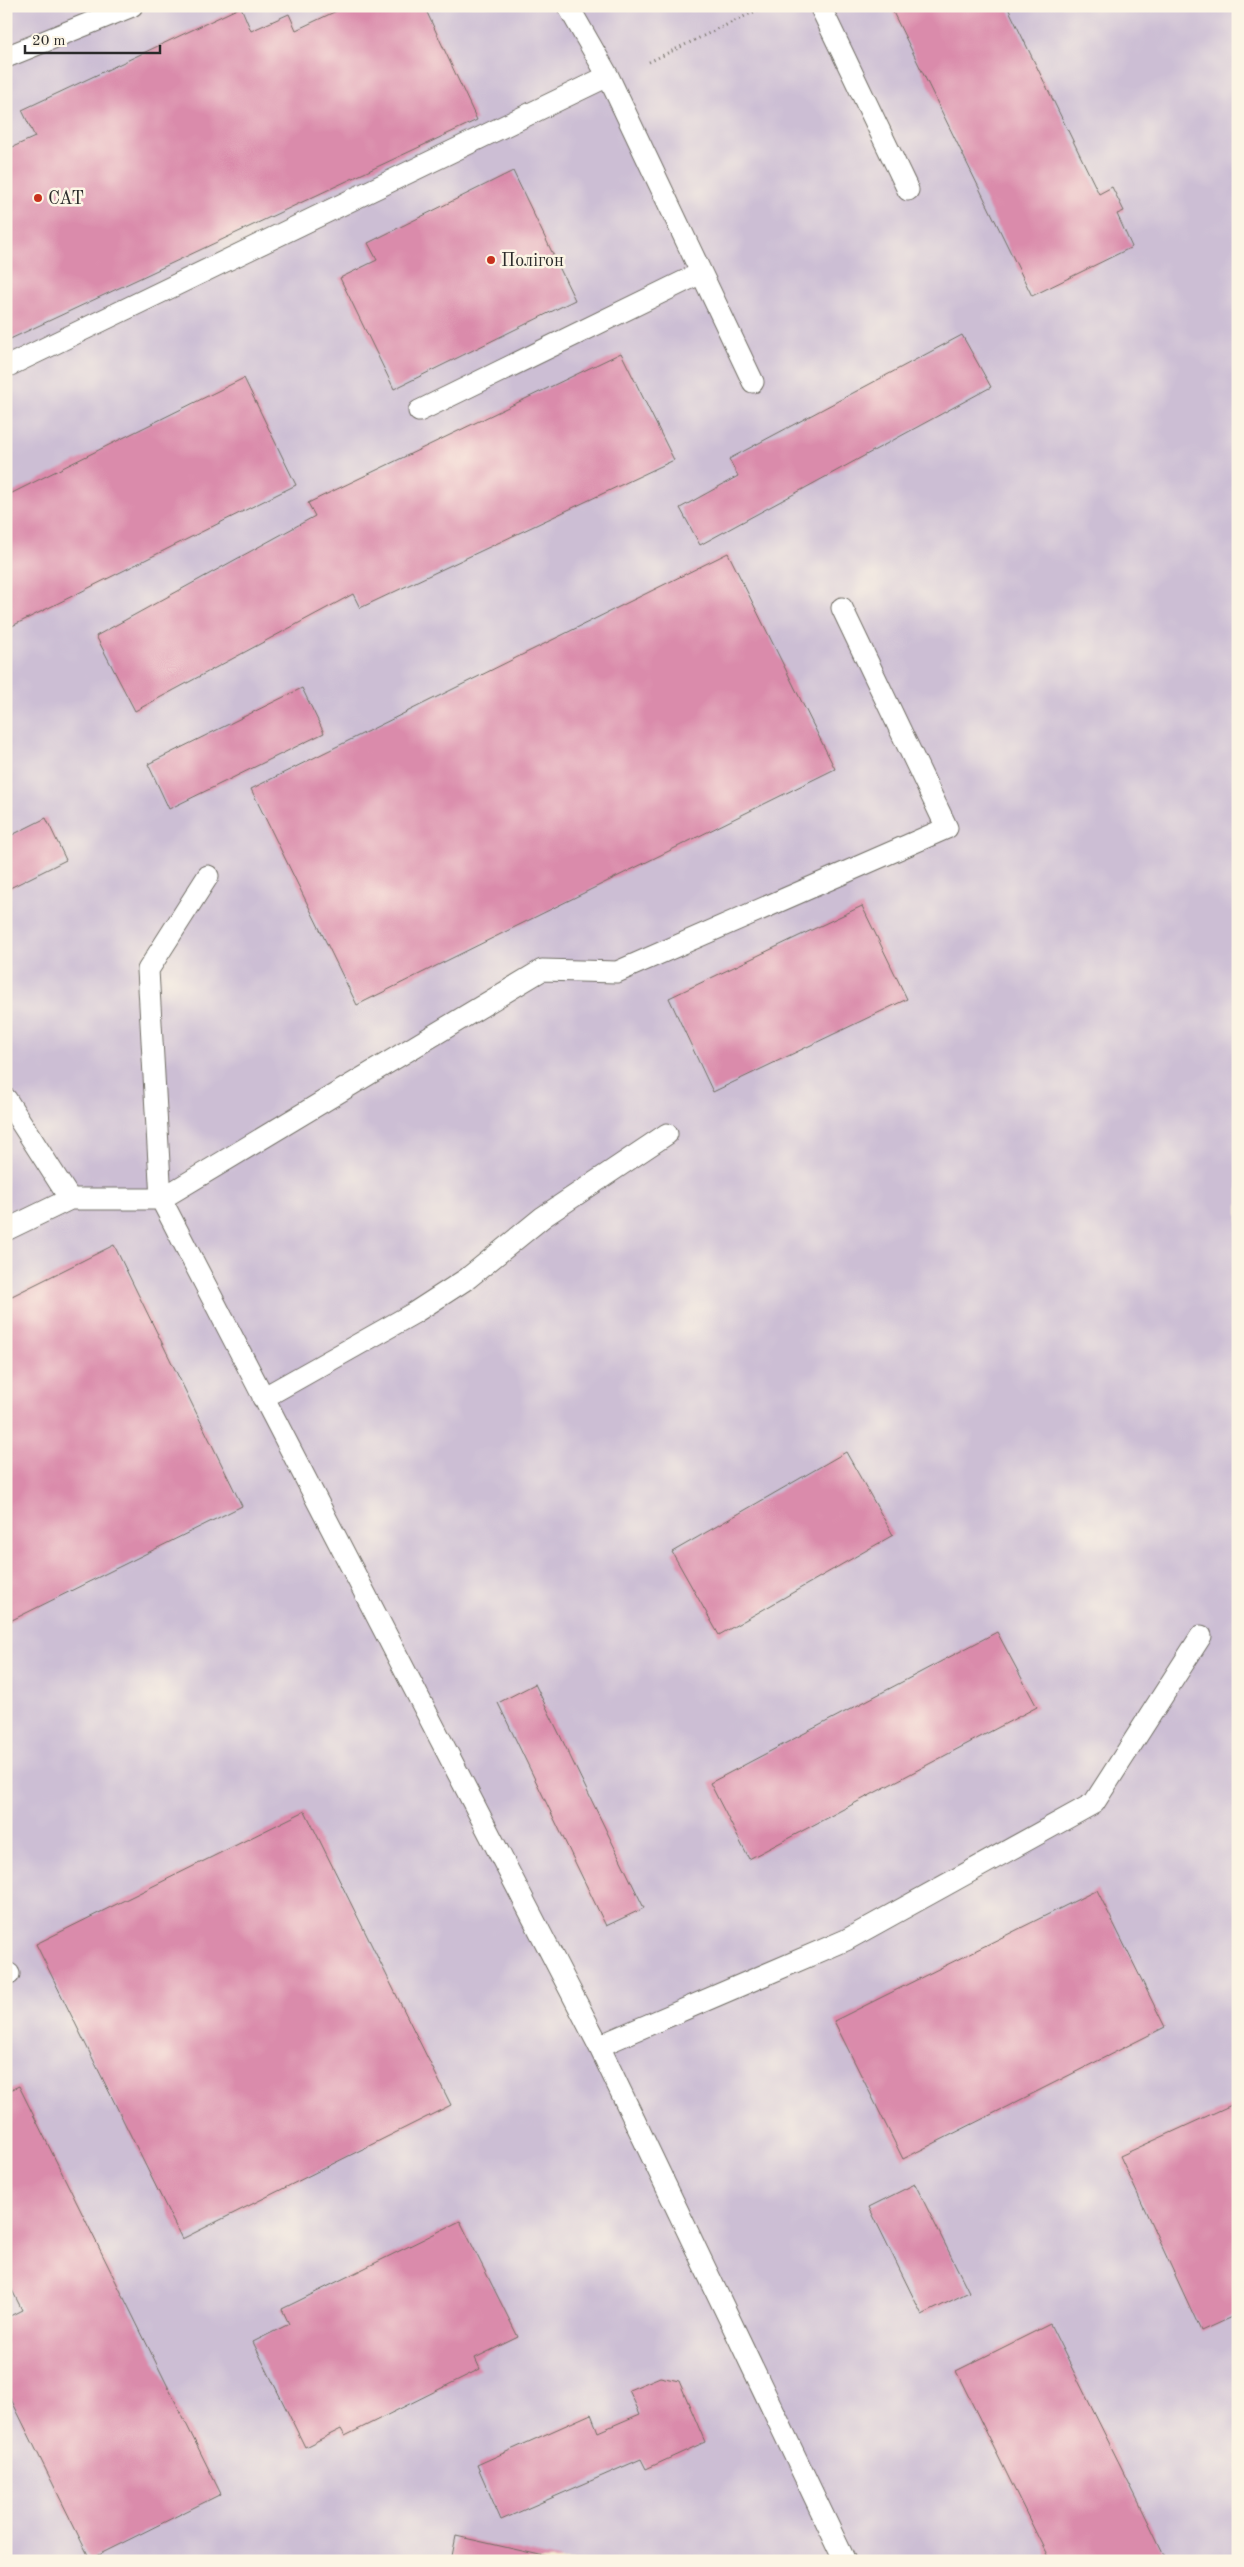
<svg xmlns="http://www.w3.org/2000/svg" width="1244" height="2567" font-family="'Old Standard TT',serif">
<rect width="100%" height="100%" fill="#fcf5e5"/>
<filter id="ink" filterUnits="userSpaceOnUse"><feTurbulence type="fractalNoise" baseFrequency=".02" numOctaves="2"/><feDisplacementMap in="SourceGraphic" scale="10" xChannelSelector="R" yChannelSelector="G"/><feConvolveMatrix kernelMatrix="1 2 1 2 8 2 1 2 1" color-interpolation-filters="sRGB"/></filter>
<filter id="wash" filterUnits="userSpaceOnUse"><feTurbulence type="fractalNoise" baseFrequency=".0096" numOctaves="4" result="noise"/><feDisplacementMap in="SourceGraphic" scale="20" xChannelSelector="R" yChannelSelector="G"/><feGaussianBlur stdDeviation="1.12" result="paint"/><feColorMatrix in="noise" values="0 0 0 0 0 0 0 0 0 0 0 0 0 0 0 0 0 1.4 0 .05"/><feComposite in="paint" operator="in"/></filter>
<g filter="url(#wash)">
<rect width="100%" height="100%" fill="#f4ebd1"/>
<path fill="#ccbed4" d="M6,6H1238V2561H6Z"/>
<g id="blocks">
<path fill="#da8bab" d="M347,6H424L477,120L6,341V150L35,137L22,110L241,7L251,31L289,14L296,30Z
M890,6H1007L1099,194L1112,187L1124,211L1117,214L1132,247L1032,296Z
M513,171L575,300L394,389L340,278L377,260L368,243Z
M962,335L991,387L700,545L680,508L738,476L729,459Z
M621,353L674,460L360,608L353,594L135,711L96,636L315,516L308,503Z
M244,378L296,485L6,629V496Z
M728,553L835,769L357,1005L251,789Z
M302,688L324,733L169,809L148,764Z
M46,818L66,860L6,890V838Z
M862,906L907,999L713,1092L669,998Z
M114,1245L242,1506L6,1623V1299Z
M846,1452L893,1535L719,1635L672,1552Z
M997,1632L1037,1707L749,1859L710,1783Z
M535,1684L644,1908L606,1926L498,1703Z
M305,1811L451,2105L182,2239L36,1944Z
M1097,1890L1165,2027L903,2159L834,2021Z
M19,2086L221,2494L90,2559L6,2389V2318L22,2310L6,2278V2092Z
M1238,2102V2314L1201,2331L1120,2156Z
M915,2184L969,2292L922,2315L869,2207Z
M460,2221L518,2337L475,2358L480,2369L345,2436L341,2429L305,2447L253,2342L289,2324L282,2309Z
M1050,2324L1143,2511L1167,2561H1050L956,2371Z
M660,2377L679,2381L705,2442L646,2469L641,2459L501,2520L477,2465L591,2414L598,2432L640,2414L629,2390Z
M456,2536L562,2560V2561H451Z"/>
</g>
</g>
<g filter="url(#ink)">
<use href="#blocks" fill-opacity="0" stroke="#716e65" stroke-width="1"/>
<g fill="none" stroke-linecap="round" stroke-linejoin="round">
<defs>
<path id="lane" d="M568,6L608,76L753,382
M820,6L908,190
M6,57L132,6
M6,367L608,76
M419,411L701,273
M842,608L947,828L617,972L542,970L161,1199L599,2046L845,2561
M6,1099L70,1199
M6,1230L70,1199H161L148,970L208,876
M263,1398L414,1313L468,1278L543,1217L667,1134
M6,1975L9,1974
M599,2046L846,1940L1094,1803L1201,1636"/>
</defs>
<use href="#lane" stroke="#716e65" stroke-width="23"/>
<path stroke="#716e65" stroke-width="3" stroke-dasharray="1 4" stroke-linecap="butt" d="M649,62L766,6"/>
<use href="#lane" stroke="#fff" stroke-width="21"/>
</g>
</g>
<g fill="#c8321e" stroke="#fcf5e5" stroke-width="2">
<circle cx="38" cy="198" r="5"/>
<circle cx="491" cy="260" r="5"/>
</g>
<g text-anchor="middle" stroke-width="5" stroke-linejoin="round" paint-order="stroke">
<g font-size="18" fill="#2b2b2b" stroke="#fcf5e5" text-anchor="start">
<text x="48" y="204">CAT</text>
<text x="501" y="266">Полігон</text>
</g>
</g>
<rect width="1244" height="2567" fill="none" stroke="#fcf5e5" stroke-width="25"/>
<path d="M25 45v8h135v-8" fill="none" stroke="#2b2b2b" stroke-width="2.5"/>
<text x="32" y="45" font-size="15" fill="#2b2b2b" stroke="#fcf5e5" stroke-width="4" paint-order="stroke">20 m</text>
</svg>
